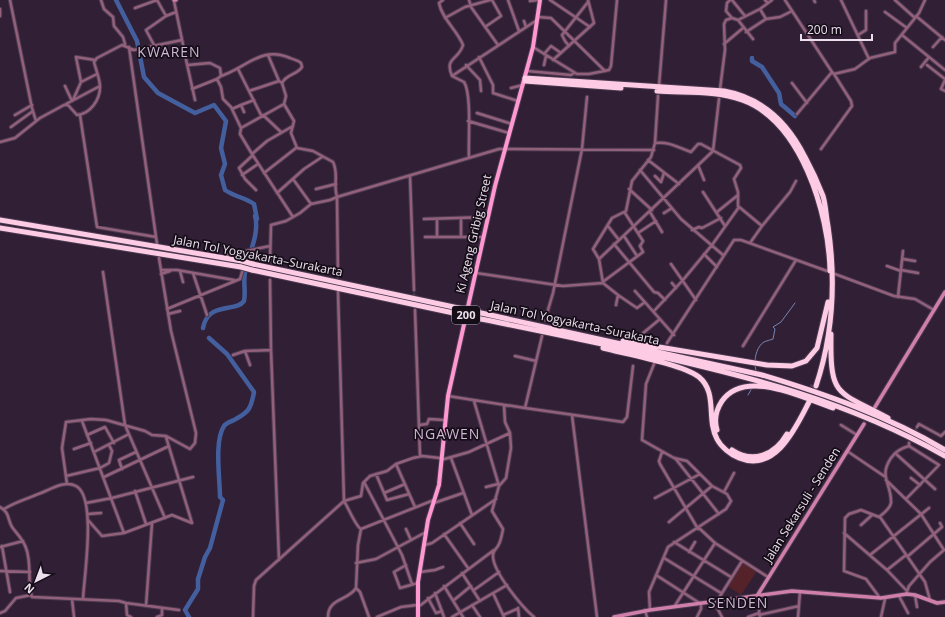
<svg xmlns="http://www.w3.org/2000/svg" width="945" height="617" font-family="'Open Sans',sans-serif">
<rect width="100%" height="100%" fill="#311f36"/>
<path fill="#562229" d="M742,561L757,571L741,595L726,585Z"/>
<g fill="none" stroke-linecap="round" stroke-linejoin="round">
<path stroke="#7685b5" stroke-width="1" d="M755,362C755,357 757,346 764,342C766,341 770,340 773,339L775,329L773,327L781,322L795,303
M755,365L756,371
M748,395L752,388"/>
<path stroke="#445f9d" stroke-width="4.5" d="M116,0L137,41L144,77L158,93L195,113L214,105L226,121L221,148L225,164L221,175L225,190C235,197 244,197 254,204L257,219
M752,58V61L762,67L779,93L781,104L795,116
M203,328C208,301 236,313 244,301C246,292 243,282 245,272C248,255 260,234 255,216
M189,617L185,610L198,589V579L205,557L210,548L223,500L220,497C220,479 214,441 224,426C226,423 230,422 234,420C249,412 251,409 254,392L227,354L209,338"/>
<path stroke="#4d3c52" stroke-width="2.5" stroke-dasharray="2.5 1" stroke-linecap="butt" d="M338,276V289
M414,290L415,310
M909,443L917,427"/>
<path stroke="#4d3c52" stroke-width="5" stroke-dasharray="5 2.5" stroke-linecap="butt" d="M806,401L813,385"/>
<defs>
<path id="street" d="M10,0L32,108L36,121
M101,0L104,9L113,17L114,26L123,37L125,44
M157,0L166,16
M443,0L439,3C442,19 457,30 463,45C459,60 444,57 452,76L464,82C472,94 468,142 469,158
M469,0L471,7L498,45
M508,0L519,31
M550,0L590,27
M730,0L727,3L726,11L732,18L738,20L760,9L772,0
M732,0L745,16
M765,0L768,3
M785,0L832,72
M814,0L815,2
M841,0L869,59
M895,0L915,18
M174,1L187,64L188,65L210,63L220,68L221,76C246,68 262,45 290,58C294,60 298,60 301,63L302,67C297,75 286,74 282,83L286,96L284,104L294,121L291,133L297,148L313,151L333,162C339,174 333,185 337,197L499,149L654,150
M530,1L538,0
M135,8L157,0
M0,9V16
M760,9L766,19
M885,12L907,28
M916,16L945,40
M538,17L551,18L605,71
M445,18L465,7L490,0
M738,20L753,39
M524,21L526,27
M485,27L501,16L492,0
M746,32L766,19L780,17L792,11
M858,35L866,30V11
M902,35L945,70
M724,44L743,28
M154,45L146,30L166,16L176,12
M569,46L565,41L562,35L588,2
M129,47L157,244
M533,47L577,74H589L609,70L611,66L617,0
M933,47L942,37
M544,54L551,46L561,53
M268,55L279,81
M76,57L95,60
M479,57L493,85V93L518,101
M553,60L594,23L588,0
M187,64L195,100
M466,65L480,80L481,91
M544,65L546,56
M927,65L945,79
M921,67L929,57
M238,69L261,115
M527,71L571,75L574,73
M452,76L537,20
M217,79L221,87L223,99L231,107L241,128
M945,80L941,89L945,91
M81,82L97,74
M792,83L807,103
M65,86L72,101
M659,86L666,0
M511,88L523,85
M192,89L217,79L221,76
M720,89L725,50L724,24L726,20L732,18
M249,91L279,81L282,83
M73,100L81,82L76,57
M66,104L100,86
M241,105L254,100
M232,109L241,105L244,112
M477,113L512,124
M797,114L832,72L834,74L855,69L870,58L895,52V43L919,13L925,0
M15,115L32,105
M80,115L97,227L156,237
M263,115L281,132
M468,121L509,133
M11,127L33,111
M0,142L15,138L40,118L64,105H68L77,115C90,114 100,100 100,87C100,79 96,70 94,62L97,58L122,45L134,50L182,40
M655,143L658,96
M821,149L852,106L851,101L834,74
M252,154L240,134L241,128L284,104
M253,155L239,168L245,179L256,190
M648,160L679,184
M698,165L704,180
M640,170L681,219L723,255
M264,173L296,148
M242,175L258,164
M410,176L414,290
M655,176L661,182L664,173
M293,179L311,204
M316,189L336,184
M629,189L652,210
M703,192L725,226
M277,193L304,169L322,157
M650,212L662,232
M717,212L738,195
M664,213L672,208
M293,217L252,154L267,141L293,126
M461,218V237
M424,219L487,217
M437,219V237
M608,226L619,240
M762,226L790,192L796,181
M692,230L699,227L702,228L721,218
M638,233L656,221
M624,236L637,256
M425,237H483
M614,244L654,292L658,293L665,300
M704,254L717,267
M226,255L246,251
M599,259L713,151L719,99
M903,259L915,261
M270,262L271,225L286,221L300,213L311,204L330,200L337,197L338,276
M671,264L696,300
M887,266L901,271
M161,270H177L234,280
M901,270L918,273
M180,271L183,282
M103,272L125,425L165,518
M193,273L207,315
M476,273L563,286L603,283L599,259L593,249L612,218L626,211L632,181L651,157L655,143C669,141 679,148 691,152L698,144H701L740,165L741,168L734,179L738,192V206L762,226L750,243
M161,274L170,271
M835,274L894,296L915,299L934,310
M270,280L271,350L279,560
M604,281L643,252L640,246L643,241L625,213
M603,283L618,295L616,305
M672,283L676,288
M635,291L674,335
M618,295L637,308L645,302
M898,297L903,251
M167,309L240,279L247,256L246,251L270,246
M415,310L420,456
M654,311L683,280L712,245L739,207
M168,314L180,311
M545,320L553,293L582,149L587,97
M642,334L660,319
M667,343L734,240H741L827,271
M743,346L796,260
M245,351L250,365
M233,355L245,351L271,350
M515,356L536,361
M448,396L525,408L542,336
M474,401L499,486
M504,405L505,422L510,433L511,448L506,478L499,486L492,511L503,529C502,534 501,540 499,544C497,549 493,550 493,555C492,571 522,607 534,617
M525,408L623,422L627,417L633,366
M572,415L597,617
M82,421L124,533
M419,425L427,424L429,419L444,420
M841,425L857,435
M917,427L919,424L941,436L945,432
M87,435L105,427L114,443
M74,449L91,443
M847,451L884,476
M94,452L129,434
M662,452L659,461L660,464L698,529
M895,453L935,489
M451,458L472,515
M675,458L719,514
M441,460L469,452L510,433
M396,464L415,507
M122,469L119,460L136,452
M376,474L387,500L409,494
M66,476L100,468L109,463L112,451L109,445
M104,477L169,446
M911,478L920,485
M886,480L921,514L944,550L930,562L909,586L906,594
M364,482L402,555L412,584
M67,484L62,448L66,422L91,419L106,420L145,431L152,435L166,436L190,449L195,443L196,433L171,331L159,258
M486,487L498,484
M135,491L146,524
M724,492L734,473
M384,493L405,484
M655,498L700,474
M906,499L939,465L909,446
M86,503L112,498L193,477
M434,503L463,493
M0,507C10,513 7,518 12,527C17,534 23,539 26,548C32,563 27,582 32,597L119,601L126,603L127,615L131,617
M4,509C15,502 29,498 41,493C51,489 65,480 76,486C97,497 84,577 83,599
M88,514L101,513
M880,517L925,582L930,600
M88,520L102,536L124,533L172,515L192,523L166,437
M669,522L712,486
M460,523L474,544
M861,525L872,515
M699,528L715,543L768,577
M361,529L434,500
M406,529L411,540
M844,533L887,570L906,590
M444,534L468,568
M674,542L731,577
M425,545L432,543L496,499
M2,546L10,592
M0,547L23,541
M689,552L695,542
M870,555L929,508
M908,556L942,527L940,523
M664,558L721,593
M356,563L376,559L426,532
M406,565L394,572L400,588L418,583
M887,570L906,555
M0,571L30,572
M420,572L435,570L443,567
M462,573L480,601
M656,575L701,604V609L697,617
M444,586L463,617
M356,588L360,592L369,617
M474,590L499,572
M435,593L444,617
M493,593L504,617
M915,595L917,607
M757,596L760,617
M899,596L908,613
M428,598L436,613L442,611
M880,598L866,579L844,571L845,518L849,514L861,510L879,517C883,514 890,508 891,503C892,484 878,477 891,458C896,451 901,448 909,446V443
M72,599L74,617
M454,600L471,586
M717,601L742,561
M714,602L722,617
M126,603L179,610
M472,605L480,617
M146,606L152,523
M418,607L494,550
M674,607L715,543
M518,608L519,617
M645,610L647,617
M650,610L649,592L668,547L726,509L731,501L727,494L712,486L687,461L674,458L642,440L646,384L654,364
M0,613L5,611L16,598L31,595
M503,615L517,609
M759,615L799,606
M157,617L162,615V608
M253,617L254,586L256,580L344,501L361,496L363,483L370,476L387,471L396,464L413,458L422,456L440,458
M328,617C328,598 348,601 356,588L358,545L361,529C356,527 348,507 344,501L338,292
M377,617L401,607L417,605
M452,617L507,585
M748,617L759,613
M798,617L800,592
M881,617L885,599"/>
<path id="secondary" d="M174,0H176
M875,407L945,292
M757,596L864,424
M614,617L650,610L792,591L881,598L907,594L915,595L937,603L945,602"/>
<path id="primary" d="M418,617V582L428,520L439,485L448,396L495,186L533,47L540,0"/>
<path id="highway" d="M525,78L724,91C763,98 788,123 805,157C812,170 818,183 823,196C826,206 826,217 828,226C836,280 833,335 816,386
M525,81L621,88
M657,91C684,93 716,90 742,100C801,121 829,213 830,271
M0,220L242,261
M0,228L241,267
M253,264L463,309
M252,270L463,315
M472,311L762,375C825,394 888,416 945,450
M471,317C527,328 583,340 640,352C748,376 848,401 945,456
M831,334C830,398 836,390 888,418
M623,341L767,365L792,366L806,361L817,348L828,302
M603,348C626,354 682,364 699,377C718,393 706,419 717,439C721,447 731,455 739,458C776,473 796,427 809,402
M717,430C714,420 716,410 722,401C745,368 804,398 833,408
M732,450C753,464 775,455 787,434"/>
</defs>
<use href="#street" stroke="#4b3a50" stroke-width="4.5"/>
<use href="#secondary" stroke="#4b3a50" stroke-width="5.5"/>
<use href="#primary" stroke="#4b3a50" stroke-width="6"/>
<use href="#highway" stroke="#4b3a50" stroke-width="7"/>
<use href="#street" stroke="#93607b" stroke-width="2.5"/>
<use href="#secondary" stroke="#d07fab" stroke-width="3.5"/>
<use href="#primary" stroke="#ff97d0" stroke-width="4"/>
<use href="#highway" stroke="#fecbe5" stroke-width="5"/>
<defs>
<path id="highway-bridge" d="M242,261L253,264
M241,267L252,270
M463,309L472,311
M463,315L471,317"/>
</defs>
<use href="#highway-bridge" stroke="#4b3a50" stroke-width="7" stroke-linecap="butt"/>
<use href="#highway-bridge" stroke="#fecbe5" stroke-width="5"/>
</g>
<g text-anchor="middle" stroke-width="3.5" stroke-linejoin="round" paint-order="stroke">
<rect fill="#150d17" stroke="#aba0ae" stroke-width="1" x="452" y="306" width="28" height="18" rx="3"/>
<g font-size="11" font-weight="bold" fill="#ebdfee">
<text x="466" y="319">200</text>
</g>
<g font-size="12" fill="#ebdfee" stroke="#150d17">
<text transform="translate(474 234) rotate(-77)" y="4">Ki Ageng Gribig Street</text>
<text transform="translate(258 256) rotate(11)" y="4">Jalan Tol Yogyakarta–Surakarta</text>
<text transform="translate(575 323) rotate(12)" y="4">Jalan Tol Yogyakarta–Surakarta</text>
<text transform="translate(802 505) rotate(-58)" y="4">Jalan Sekarsuli - Senden</text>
</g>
<g font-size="14" letter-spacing="1" fill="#cfb8d5" stroke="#150d17">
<text x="169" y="57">KWAREN</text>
<text x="447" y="439">NGAWEN</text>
<text x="738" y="608">SENDEN</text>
</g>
</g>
<g transform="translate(36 581) rotate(222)" stroke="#150d17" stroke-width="3" paint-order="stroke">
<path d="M0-3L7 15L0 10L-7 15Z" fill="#ebdfee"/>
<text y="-6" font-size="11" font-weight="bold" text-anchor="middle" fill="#ebdfee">N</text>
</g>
<path d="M801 34v6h71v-6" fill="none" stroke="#ebdfee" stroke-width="2"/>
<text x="807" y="34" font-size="12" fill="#ebdfee" stroke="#150d17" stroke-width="3" paint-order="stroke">200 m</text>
</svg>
